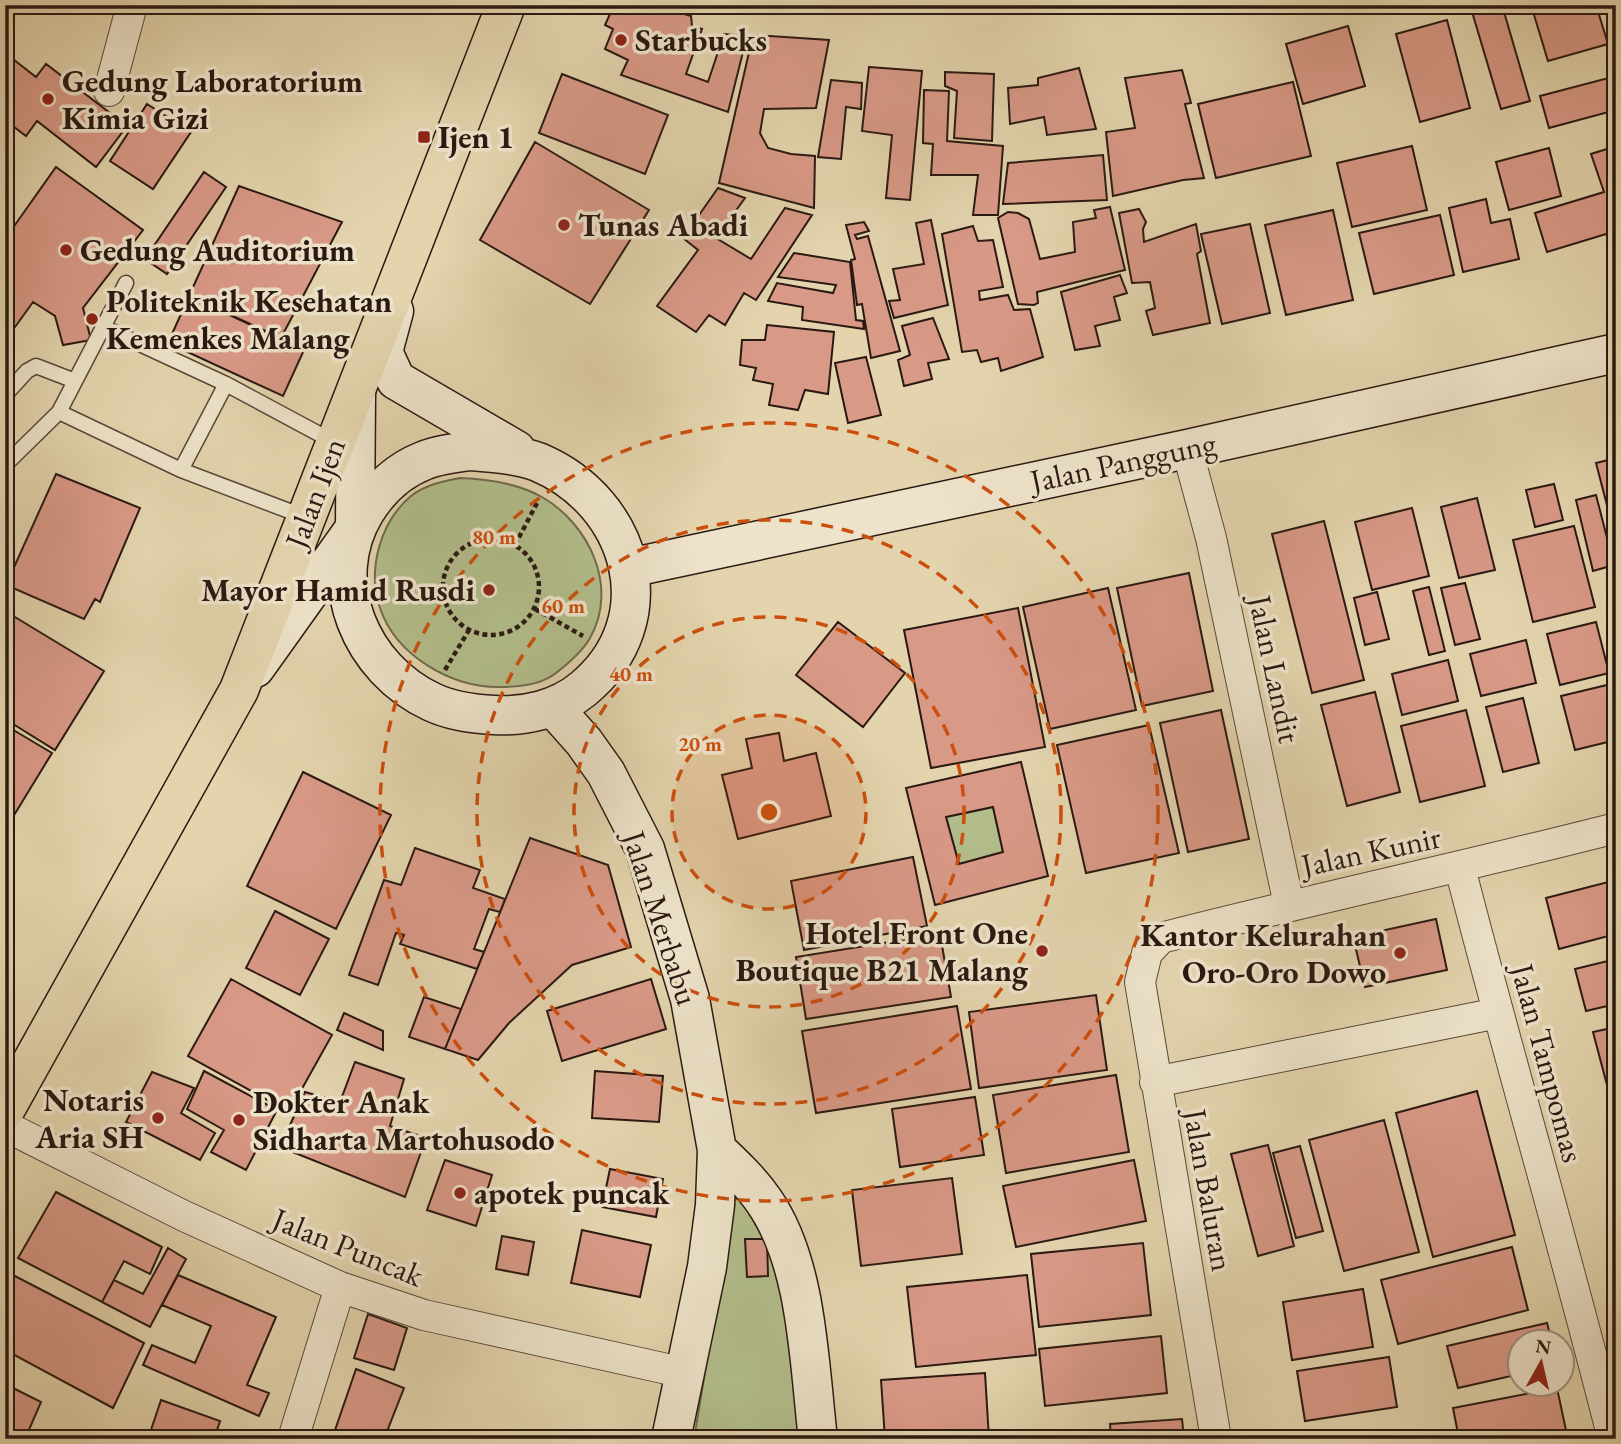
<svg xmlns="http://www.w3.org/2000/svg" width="1621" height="1444" font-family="'EB Garamond',serif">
<rect width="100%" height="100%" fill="#e3d4ad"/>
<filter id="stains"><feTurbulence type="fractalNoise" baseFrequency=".00286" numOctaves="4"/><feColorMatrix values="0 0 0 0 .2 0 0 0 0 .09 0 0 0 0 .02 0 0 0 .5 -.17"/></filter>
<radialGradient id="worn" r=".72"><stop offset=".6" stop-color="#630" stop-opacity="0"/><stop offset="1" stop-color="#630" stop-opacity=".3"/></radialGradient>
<path fill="#b2bd8b" stroke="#6e6b4e" stroke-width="2" d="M460,478C488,479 517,483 542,497C589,524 619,587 590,638C582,652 569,663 556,673C541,685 520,687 501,687C452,688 396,656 380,608C367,570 380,522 411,496C425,485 443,481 460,478Z
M993,807L1003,852L959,864L946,817Z
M740,1197L780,1268L800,1439H694L733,1201Z"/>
<path fill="#d99987" stroke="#2a1912" stroke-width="2" fill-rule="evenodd" d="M614,5H653L660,11L671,10L691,16L692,26L702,29L686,74L708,82L724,34L747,36L728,112L621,75L628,60L605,49L613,29L605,25Z
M1470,5H1502L1530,101L1501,109Z
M1531,5H1596L1608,44L1548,61Z
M1447,20L1470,108L1420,122L1396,34Z
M1348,26L1365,86L1303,104L1286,44Z
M753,35L829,40L816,108L764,109L760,133L768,148L791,154L815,156L814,208L719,183Z
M9,56L36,77L46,64L127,126L96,167L37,121L26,136L5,120V60Z
M869,67L922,71L910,200L886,198L892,135L862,131Z
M1079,68L1096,129L1047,135L1044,117L1010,124L1008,88L1038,85V78Z
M1182,70L1191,103L1185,104L1204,178L1183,180L1113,196L1106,132L1135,128L1125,78Z
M945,72L994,74L992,141L954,138L957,91L945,86Z
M562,74L668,115L645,174L539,133Z
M1616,76V110L1549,128L1540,96Z
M831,80L862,83L861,109L846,107L841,159L818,157Z
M1293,82L1311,156L1216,178L1198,104Z
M924,90L949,91L947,141L1003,146L998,215H973L978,175H931L933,144L923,143Z
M147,104L191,132L153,189L110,161Z
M535,142L649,210L590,304L480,240Z
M1412,146L1427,210L1352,227L1337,163Z
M1616,146V231L1547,252L1535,213L1604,192L1591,154Z
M1549,148L1561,196L1509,210L1496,162Z
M1103,155L1107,200L1003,204L1008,163Z
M56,167L143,230L83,308L91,340L63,345L55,316L33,302L5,341V292L10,286L5,282L7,262L5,261V239Z
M204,172L226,187L167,274L145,259Z
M239,186L342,222L281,338L189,296Z
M718,188L745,198L716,238L751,259L785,208L812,215L756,300L744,293L725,325L709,315L696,332L657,306L698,250L683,238Z
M1486,199L1491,223L1510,219L1519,259L1463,272L1449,208Z
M1110,207L1125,270L1037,292L1038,303L1034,305L1018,304L998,218L1008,212L1018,213L1029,219L1040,259L1075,252L1073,222L1096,218L1094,210Z
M1139,209L1146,222L1143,229L1144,242L1196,224L1201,251L1197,254L1210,323L1153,335L1146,311L1155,308L1150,282L1132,283L1119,213Z
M1333,210L1353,300L1286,315L1265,225Z
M1440,215L1454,275L1374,294L1359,233Z
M931,220L948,305L894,318L889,301L900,300L893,269L924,264L916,223Z
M864,222L869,231L855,235L857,239L868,236L900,351L871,358L862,304L857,305L851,260L855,259L846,225Z
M1250,224L1270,313L1222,324L1201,234Z
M973,226L978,241L993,240L1003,287L979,291L980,300L1008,295L1014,310L1030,309L1043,357L1001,371L998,358L981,362L977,350L962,352L942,234Z
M794,253L850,262L856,320L863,321L864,329L802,320L803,307L768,301L777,283L833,293L836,285L778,277Z
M1120,275L1127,293L1114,297L1120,320L1095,326L1100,346L1075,350L1061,292Z
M189,296L304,350L283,396L168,343Z
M933,318L949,359L928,363L932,379L904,386L898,360L910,355L902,326Z
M767,325L834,332L828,394L805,390L798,410L769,405L773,384L753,380L756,368L740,365L742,340H765Z
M866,357L881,415L848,423L835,363Z
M1616,458V511L1609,513L1596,463Z
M56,474L140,508L100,602L95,599L84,619L6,585Z
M1554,484L1563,520L1535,527L1526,490Z
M1596,495L1614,565L1593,571L1576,500Z
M1477,498L1495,570L1459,578L1441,507Z
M1412,508L1429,576L1372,590L1355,522Z
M1324,521L1364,680L1312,693L1272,534Z
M1574,526L1595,607L1533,622L1513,540Z
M1189,573L1213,691L1142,706L1117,588Z
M1465,583L1480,639L1455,645L1441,588Z
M1429,587L1445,651L1429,655L1413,591Z
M1108,588L1136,710L1050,729L1023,607Z
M1377,592L1389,639L1365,645L1354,598Z
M1018,608L1045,747L931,768L904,630Z
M5,611L104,671L55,750L5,719Z
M1616,617V640L1610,619Z
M838,622L905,673L863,727L796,675Z
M1596,622L1609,673L1560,685L1547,634Z
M1526,640L1536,683L1481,696L1470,654Z
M1448,660L1458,701L1402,715L1392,674Z
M1607,685L1616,719V740L1575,750L1561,696Z
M1375,692L1400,792L1347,806L1321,705Z
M1523,698L1539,763L1503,772L1486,707Z
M1221,710L1249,839L1188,852L1160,723Z
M1466,710L1485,786L1420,802L1401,726Z
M5,725L52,753L5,830Z
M1149,725L1179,853L1086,873L1057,745Z
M779,733L784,761L816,753L831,816L738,839L722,775L752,768L746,739Z
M1021,762L1048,876L935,905L906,788ZM993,807L1003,852L959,864L946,817Z
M303,772L391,815L336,929L247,886Z
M530,838L608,865L631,947L572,965L509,1023L478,1060L445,1049Z
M415,848L480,870L473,888L505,899L500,912L489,909L474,949L484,952L477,969L400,944L404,935L396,933L378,985L349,975L384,880L401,885Z
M913,857L927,926L804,950L791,881Z
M1616,880V934L1559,949L1546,898Z
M275,911L329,939L300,995L246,968Z
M1436,919L1447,970L1365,987L1353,937Z
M940,934L951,997L806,1019L796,957Z
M1616,959V1004L1586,1011L1575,969Z
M231,979L332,1035L289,1112L188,1056Z
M651,979L666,1029L562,1061L547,1011Z
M1096,995L1107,1070L979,1088L969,1012Z
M424,997L461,1009L445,1049L409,1037Z
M957,1006L971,1089L816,1113L802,1031Z
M344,1013L383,1031V1050L337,1030Z
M1616,1027V1083L1607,1085L1593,1032Z
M355,1062L404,1079L390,1126L426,1138L405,1197L280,1147L305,1092L340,1102Z
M204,1071L277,1110L246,1170L211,1152L224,1130L187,1109Z
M595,1071L663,1076L659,1122L592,1118Z
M152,1072L194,1088L181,1113L215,1133L200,1160L126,1122Z
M1116,1075L1129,1152L1006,1173L993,1095Z
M1477,1091L1515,1235L1433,1257L1396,1113Z
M975,1097L984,1155L900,1167L892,1109Z
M1384,1120L1419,1252L1344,1271L1309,1140Z
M1268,1145L1294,1246L1258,1256L1231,1154Z
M1300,1146L1323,1231L1296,1238L1273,1153Z
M445,1160L492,1175L476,1226L427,1210Z
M1134,1160L1146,1221L1016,1247L1003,1186Z
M610,1169L663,1179L656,1217L602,1207Z
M952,1178L962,1254L861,1266L852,1190Z
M56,1192L162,1247L150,1274L124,1261L102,1302L18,1258Z
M582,1230L651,1245L640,1297L571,1283Z
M502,1236L534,1242L528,1275L496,1269Z
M745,1239H767L768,1276L747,1277Z
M1143,1243L1151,1315L1039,1327L1031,1254Z
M1512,1247L1528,1310L1398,1344L1381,1280Z
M168,1248L186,1259L150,1327L102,1302L114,1280L143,1294Z
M11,1274L144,1343L113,1408L5,1350V1283Z
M178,1275L276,1317L247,1385L269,1393L259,1416L143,1365L152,1345L195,1363L211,1326L162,1305Z
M1027,1275L1036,1355L916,1367L907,1287Z
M1363,1289L1373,1347L1292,1360L1283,1302Z
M368,1314L407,1328L394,1370L354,1358Z
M1547,1323L1552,1342H1520V1374L1458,1388L1447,1346Z
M1161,1336L1167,1393L1045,1406L1039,1349Z
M1389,1357L1397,1407L1305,1421L1297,1371Z
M356,1369L404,1388L384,1439H352L334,1433Z
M985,1373L989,1439H885L881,1380Z
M5,1384L41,1402L25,1439H5Z
M1557,1388L1567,1435L1547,1439H1459L1453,1408Z
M161,1400L220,1421L214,1439H148Z
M1182,1419L1184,1439H1111L1110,1424Z
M334,1433L352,1439H332Z"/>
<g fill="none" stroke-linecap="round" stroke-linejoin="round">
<defs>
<path id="lane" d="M103,327L226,384L334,442
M5,395L27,371L36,366L75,381
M59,412L181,470L305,517
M5,465L59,412L126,283
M181,470L226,384"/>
<path id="street" d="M109,91L132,5
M1187,449L1211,538L1289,905
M1460,868C1509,1059 1565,1248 1613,1439
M1155,1082L1498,1013
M5,1126L184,1216L340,1287L424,1315L685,1373
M293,1439L340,1287
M1216,1439L1140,982L1147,953L1161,938C1312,899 1464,867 1616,828"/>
<path id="secondary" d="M394,311L383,352L396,380L516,450
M470,451C492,453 517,454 538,462C633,502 667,620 583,689C559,709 525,717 494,715C473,714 451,711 432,702C361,669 323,582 365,512C379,489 398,471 423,461C438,455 454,453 470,451Z
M629,568L1187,449L1616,353
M255,668L355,528L356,393
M553,707L584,742L606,773L645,849L690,999L717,1150L715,1205L707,1267L671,1439
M717,1150C734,1166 751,1182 764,1201C808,1264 809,1364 818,1439"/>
<path id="primary" d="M5,1110L239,690L506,5"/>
</defs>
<use href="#lane" stroke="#584839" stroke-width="17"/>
<use href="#street" stroke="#584839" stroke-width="32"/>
<use href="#secondary" stroke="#2a1912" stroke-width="41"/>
<use href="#primary" stroke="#2a1912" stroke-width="41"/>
<path stroke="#2a1912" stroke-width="4.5" stroke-dasharray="5 3.5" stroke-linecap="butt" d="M443 587a48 48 0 1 1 96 0a48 48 0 1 1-96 0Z
M515,545L537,503
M535,609L583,636
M445,670L469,630"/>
<use href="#lane" stroke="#ede3ca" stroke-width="14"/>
<use href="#street" stroke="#ede3ca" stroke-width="30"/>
<use href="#secondary" stroke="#ede3ca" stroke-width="38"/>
<use href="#primary" stroke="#e3d4ad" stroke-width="38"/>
</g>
<circle cx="769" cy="812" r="97" fill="#cc4f0d" fill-opacity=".12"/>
<g fill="none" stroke="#cc4f0d" stroke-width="3.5" stroke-dasharray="12 9">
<circle cx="769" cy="812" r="97"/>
<circle cx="769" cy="812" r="195"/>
<circle cx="769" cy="812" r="292"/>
<circle cx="769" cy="812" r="389"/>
</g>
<g fill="#8f2418" stroke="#ede3ca" stroke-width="2.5">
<circle cx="621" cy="40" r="7"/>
<circle cx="48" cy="99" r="7"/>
<rect x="417" y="130" width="14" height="14" rx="3.5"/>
<circle cx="564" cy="225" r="7"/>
<circle cx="66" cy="250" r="7"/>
<circle cx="92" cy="319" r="7"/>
<circle cx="489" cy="590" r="7"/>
<circle cx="1042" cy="951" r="7"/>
<circle cx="1400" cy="953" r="7"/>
<circle cx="158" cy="1118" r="7"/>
<circle cx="239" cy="1120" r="7"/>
<circle cx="460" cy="1193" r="7"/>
</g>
<g text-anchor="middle" stroke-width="7" stroke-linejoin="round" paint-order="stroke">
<g font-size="32" font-weight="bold" fill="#2a1912" stroke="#ede3ca" text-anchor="start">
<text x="635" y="51">Starbucks</text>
<text x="62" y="92">Gedung Laboratorium<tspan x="62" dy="37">Kimia Gizi</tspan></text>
<text x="438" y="148">Ijen 1</text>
<text x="578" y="236">Tunas Abadi</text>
<text x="80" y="261">Gedung Auditorium</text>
<text x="106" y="312">Politeknik Kesehatan<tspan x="106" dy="37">Kemenkes Malang</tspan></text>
<text x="475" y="601" text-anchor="end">Mayor Hamid Rusdi</text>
<text x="1028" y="944" text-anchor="end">Hotel Front One<tspan x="1028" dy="37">Boutique B21 Malang</tspan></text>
<text x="1386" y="946" text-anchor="end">Kantor Kelurahan<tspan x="1386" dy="37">Oro-Oro Dowo</tspan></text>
<text x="144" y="1111" text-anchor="end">Notaris<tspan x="144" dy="37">Aria SH</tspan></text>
<text x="253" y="1113">Dokter Anak<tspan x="253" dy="37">Sidharta Martohusodo</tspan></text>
<text x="474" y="1204">apotek puncak</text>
</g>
<g font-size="32" fill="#2a1912" stroke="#ede3ca">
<text transform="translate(1123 462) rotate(-12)" y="11">Jalan Panggung</text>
<text transform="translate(315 493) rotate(-69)" y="11">Jalan Ijen</text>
<text transform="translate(1275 669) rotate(78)" y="11">Jalan Landit</text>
<text transform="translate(1371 851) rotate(-12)" y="11">Jalan Kunir</text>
<text transform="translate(661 918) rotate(72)" y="11">Jalan Merbabu</text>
<text transform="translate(1548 1063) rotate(75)" y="11">Jalan Tampomas</text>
<text transform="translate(1209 1190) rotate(80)" y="11">Jalan Baluran</text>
<text transform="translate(348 1247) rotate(22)" y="11">Jalan Puncak</text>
</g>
</g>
<circle cx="769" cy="812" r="10" fill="#cc4f0d" stroke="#ede3ca" stroke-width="3.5"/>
<g font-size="21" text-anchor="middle" font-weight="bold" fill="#cc4f0d" stroke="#ede3ca" stroke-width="7" stroke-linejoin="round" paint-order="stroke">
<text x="494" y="544">80 m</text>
<text x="563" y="613">60 m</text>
<text x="631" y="681">40 m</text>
<text x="700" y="751">20 m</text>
</g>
<rect width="1621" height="1444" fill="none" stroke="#e3d4ad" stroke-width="28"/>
<rect x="7" y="7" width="1607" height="1430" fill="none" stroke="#2a1912" stroke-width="3.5"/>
<rect x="14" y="14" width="1593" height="1416" fill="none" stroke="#2a1912" stroke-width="2"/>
<g transform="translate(1541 1363) rotate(8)"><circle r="33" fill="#ede3ca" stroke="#9f9280" stroke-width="2"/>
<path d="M0-5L12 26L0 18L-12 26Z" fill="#8f2418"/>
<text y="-10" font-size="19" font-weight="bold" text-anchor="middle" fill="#2a1912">N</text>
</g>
<rect width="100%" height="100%" filter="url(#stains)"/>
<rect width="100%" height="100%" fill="url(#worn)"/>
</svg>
